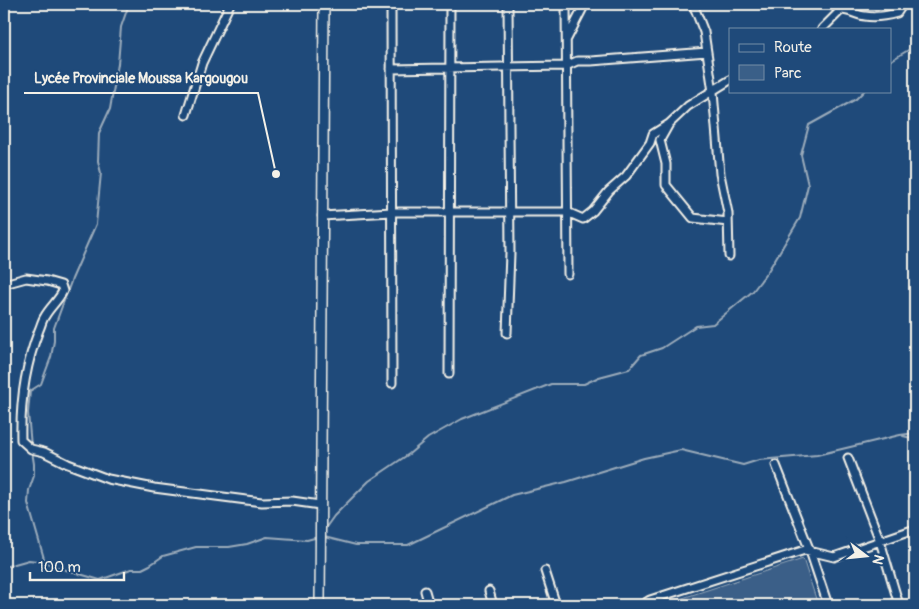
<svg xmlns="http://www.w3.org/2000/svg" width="919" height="609" font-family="Pangolin,sans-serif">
<rect width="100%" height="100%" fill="#1f4a7a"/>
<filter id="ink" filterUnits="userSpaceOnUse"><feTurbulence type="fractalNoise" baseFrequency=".02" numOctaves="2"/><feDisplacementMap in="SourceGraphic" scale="10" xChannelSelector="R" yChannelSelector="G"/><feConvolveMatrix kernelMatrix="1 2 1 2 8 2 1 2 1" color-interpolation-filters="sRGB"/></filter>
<g filter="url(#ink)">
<path fill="#3a5f88" stroke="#97a8b8" d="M803,559L818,605H661Z"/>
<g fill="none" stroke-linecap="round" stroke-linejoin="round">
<path stroke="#9cacbb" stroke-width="2" d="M911,4L915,16
M890,61L915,46
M903,436L915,439
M31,446L28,413L30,391L41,384L51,357L54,341V328L72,279L96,224L101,173L98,161L99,133L110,109L118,64L121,27L129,4
M32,451L34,464V476L29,490L28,503L45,562
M324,530L334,516L369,481L409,454L428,438L462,419L551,384H584L599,377L629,369L641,355L662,348L696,326L713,324L730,310L753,291L768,271L800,218L808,185L801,155L809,125L856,99L864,91
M324,537L356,545H408L512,495L566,482L644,458L681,450L743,465L759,460L817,455L900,435L915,433
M4,567L29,560L45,562L56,567L100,580L131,569H142L150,565L163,556L196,547H229L247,544L267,537L307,540L318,537"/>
<defs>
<path id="minor" d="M391,4L392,383
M566,4L568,274
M693,4L704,32L713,92L720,174L728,213L729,256
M841,10C850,10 856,15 865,16C876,18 886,16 897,13L903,4
M822,29L841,10L830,4
M567,39L585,4
M391,69L566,66L577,61H591L707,52
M186,115L202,63L230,4
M322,216L392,212H567L583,219L593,211L609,191L626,176L650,143L653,134L669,124
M728,222L693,218L666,185V164L660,140L669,124L688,106L730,80
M4,284L26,278L47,281L61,285L63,291C58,301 50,307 45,316C42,320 41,326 39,330C25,366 20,403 21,440L31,449L44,452L68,464L108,479L154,488L262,502L292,501L320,505
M507,333L510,253L508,4
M449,374L450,4
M848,458L880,541L899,605
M776,465L810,551L828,605
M545,571L556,605
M425,591L429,605
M489,591L493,605
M642,605L650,600L805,550L834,557L915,529"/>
<path id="major" d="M320,605L324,4"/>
</defs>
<use href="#minor" stroke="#f4f1e8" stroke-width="11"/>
<use href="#major" stroke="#f4f1e8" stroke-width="12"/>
<use href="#minor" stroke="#1f4a7a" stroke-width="7"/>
<use href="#major" stroke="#1f4a7a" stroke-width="9"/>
</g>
</g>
<path fill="none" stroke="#f4f1e8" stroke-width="2" d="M276 174L258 93H24"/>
<circle fill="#f4f1e8" stroke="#1f4a7a" stroke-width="2" cx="276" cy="174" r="5"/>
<g font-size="14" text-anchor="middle" font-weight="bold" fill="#f4f1e8" stroke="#1f4a7a" stroke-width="4" stroke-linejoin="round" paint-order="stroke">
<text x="141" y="83">Lycée Provinciale Moussa Kargougou</text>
</g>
<rect width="919" height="609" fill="none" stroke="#1f4a7a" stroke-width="20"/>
<rect x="10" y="10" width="899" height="589" fill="none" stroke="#f4f1e8" stroke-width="2" filter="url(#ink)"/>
<rect x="729" y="28" width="162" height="65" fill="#1f4a7a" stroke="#748da6"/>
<rect x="739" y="44" width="25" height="8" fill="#1f4a7a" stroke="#748da6"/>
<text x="774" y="52" font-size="15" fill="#f4f1e8">Route</text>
<rect x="739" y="65" width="25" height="15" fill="#3a5f88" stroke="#748da6"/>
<text x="774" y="78" font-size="15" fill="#f4f1e8">Parc</text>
<g transform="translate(866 556) rotate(106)" stroke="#1f4a7a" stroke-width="4" paint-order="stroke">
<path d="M0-4L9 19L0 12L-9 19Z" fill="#f4f1e8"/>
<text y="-8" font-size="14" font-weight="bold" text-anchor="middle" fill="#f4f1e8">N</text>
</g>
<path d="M30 572v8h94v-8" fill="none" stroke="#f4f1e8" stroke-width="2.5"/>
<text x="38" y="572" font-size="15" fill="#f4f1e8" stroke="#1f4a7a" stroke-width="4" paint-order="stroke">100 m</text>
</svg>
